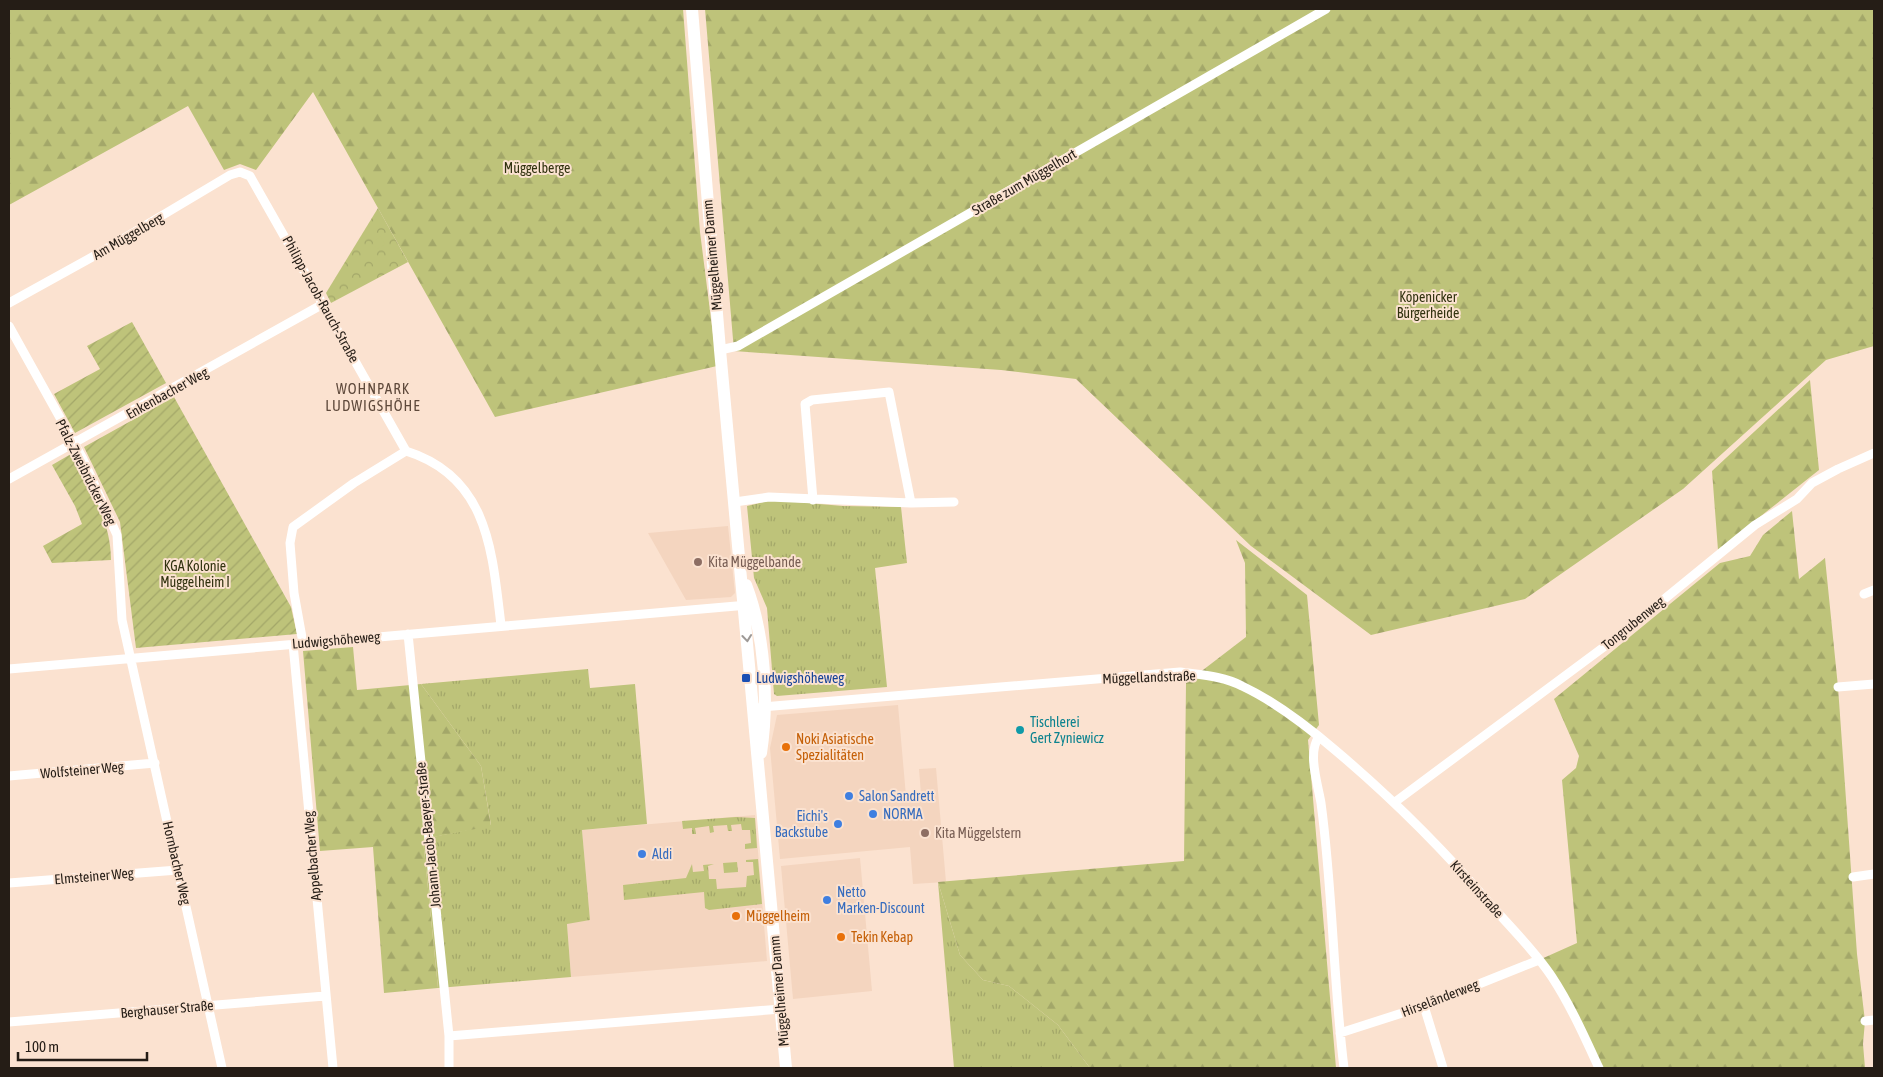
<svg xmlns="http://www.w3.org/2000/svg" width="1883" height="1077" font-family="'Asap Condensed',sans-serif">
<defs>
<pattern id="grass-tufts" width="24" height="20" patternUnits="userSpaceOnUse" patternTransform="scale(1.25)"><rect width="24" height="20" fill="#bec37a"/><path d="M3 7l-1-3M5 7V3M7 7l1-3M15 17l-1-3M17 17v-4M19 17l1-3" fill="none" stroke="#a3a769"/></pattern>
<pattern id="forest-firs" width="22" height="20" patternUnits="userSpaceOnUse" patternTransform="scale(1.25)"><rect width="22" height="20" fill="#bec37a"/><path d="M5 1l3.5 6h-7zM16 11l3.5 6h-7z" fill="#a3a769"/></pattern>
<pattern id="park-crowns" width="20" height="18" patternUnits="userSpaceOnUse" patternTransform="scale(1.25)"><rect width="20" height="18" fill="#bec37a"/><path d="M2 6a3 3 0 1 1 6 0M12 15a3 3 0 1 1 6 0" fill="none" stroke="#a3a769"/></pattern>
<pattern id="garden-furrows" width="10" height="10" patternUnits="userSpaceOnUse" patternTransform="scale(1.25)"><rect width="10" height="10" fill="#bec37a"/><path d="M-1 1l2-2M0 10L10 0M9 11l2-2" fill="none" stroke="#a3a769"/></pattern>
</defs>
<rect width="100%" height="100%" fill="#fbe2d0"/>
<path fill="#f4d5bf" d="M728,526L735,593L731,597L686,600L648,533Z
M898,705L906,796L921,794L919,769L936,768L946,882L913,884L910,847L780,859L770,748L777,715Z
M755,815L767,961L571,977L567,923L590,920L582,830Z
M860,858L872,991L793,999L781,866Z"/>
<path fill="url(#grass-tufts)" d="M772,500L843,506L901,507L907,563L875,568L887,687L777,696L774,694L767,608L754,578L747,506Z
M588,669L590,688L635,684L647,824L582,830L590,920L567,924L571,977L438,988L423,839L491,825L481,766L421,684Z
M736,817L755,818L757,848L745,849V844L751,843L750,830H742L741,824L731,825L732,831H728L727,825L713,826L714,832L710,833L709,826L695,828L696,834H692V828L683,829L682,821Z
M758,859L762,904L709,910L705,908L704,892L624,900L623,885L686,878L692,864L693,872L704,871L703,865L714,864L708,866L709,879H716L717,889L746,887L747,876L754,875L753,862H746V860Z
M737,862L738,872L724,873L723,863Z
M938,882L960,955L983,980L1009,986L1058,1025L1090,1068H954Z"/>
<path fill="url(#forest-firs)" d="M9,9H683L700,232L717,366L495,417L313,92L256,170L240,164L224,170L188,106L9,205Z
M705,9H1874V346L1826,360L1683,489L1525,599L1371,635L1251,546L1076,379L1001,370L734,351Z
M1810,380L1819,470L1718,550L1712,471Z
M1792,511L1799,579L1825,558L1838,687L1857,954L1865,1021L1863,1044L1865,1068H1599L1539,960L1577,943L1562,780L1576,768L1579,756L1554,699L1720,563L1750,556L1763,535Z
M1236,540L1307,595L1319,725L1308,740L1336,1068H1090L1058,1025L1009,986L983,980L960,955L938,882L1184,861L1186,683L1246,637L1245,563Z
M353,647L357,690L421,684L481,766L491,826L423,839L438,988L384,993L373,847L320,851L303,651Z"/>
<path fill="url(#park-crowns)" d="M378,208L408,262L331,303L326,293Z"/>
<path fill="url(#garden-furrows)" d="M132,322L166,383L75,433L54,394L100,369L87,346Z
M174,397L291,607L297,634L136,648L120,522L84,447Z
M71,454C90,487 111,521 111,560L52,563L43,546L82,524L75,506L52,465Z"/>
<path fill="#bec37a" d="M381,236L385,245L376,249L373,242Z"/>
<g fill="none" stroke-linecap="round" stroke-linejoin="round">
<path stroke="#fff" stroke-width="9" d="M9,303L94,256L230,175L240,172L250,176L406,451C489,477 492,552 501,625
M9,326L83,459L117,535L122,620L222,1068
M720,350L738,346L1326,9
M9,479L323,304
M813,500L805,404L812,400L889,392L911,503
M735,502L769,497L911,503L954,502
M1864,594L1874,590
M408,634L449,1036V1068
M303,643L294,593L290,543L293,527L354,483L406,451
M293,644L333,1068
M9,669L748,605
M1838,687L1874,684
M761,707L1180,672C1201,675 1223,676 1242,686C1276,702 1307,726 1335,750C1392,798 1443,849 1491,905C1512,929 1535,951 1552,977C1571,1006 1585,1038 1599,1068
M1319,737C1307,752 1318,785 1321,803C1333,891 1333,980 1344,1068
M9,776L155,763
M1395,802L1624,632L1755,525L1797,499L1812,483L1838,469L1874,453
M1853,877L1874,874
M9,883L178,870
M1424,1006L1443,1068
M1865,1021L1874,1020
M9,1022L325,996
M1340,1033L1424,1006L1539,960
M449,1036L781,1009"/>
<path stroke="#fff" stroke-width="12" d="M692,9L720,350L786,1068
M746,585C765,635 769,700 761,753"/>
</g>
<defs><path id="oneway-chevron" d="M-2-3.5L2.5 0L-2 3.5" fill="none" stroke-width="1.6" stroke-linecap="round" stroke-linejoin="round" transform="scale(1.25)"/></defs>
<use stroke="#9d9996" href="#oneway-chevron" transform="translate(747 638) rotate(84)"/>
<g fill="#8d6e63" stroke="#fbe2d0" stroke-width="2">
<circle cx="698" cy="562" r="5"/>
<circle cx="925" cy="833" r="5"/>
</g>
<rect fill="#1a4fb4" stroke="#fbe2d0" stroke-width="2" x="741" y="673" width="10" height="10" rx="2.5"/>
<circle fill="#0f9aa8" stroke="#fbe2d0" stroke-width="2" cx="1020" cy="730" r="5"/>
<g fill="#e8710a" stroke="#fbe2d0" stroke-width="2">
<circle cx="786" cy="747" r="5"/>
<circle cx="736" cy="916" r="5"/>
<circle cx="841" cy="937" r="5"/>
</g>
<g fill="#3f7fe0" stroke="#fbe2d0" stroke-width="2">
<circle cx="849" cy="796" r="5"/>
<circle cx="873" cy="814" r="5"/>
<circle cx="838" cy="824" r="5"/>
<circle cx="642" cy="854" r="5"/>
<circle cx="827" cy="900" r="5"/>
</g>
<g text-anchor="middle" stroke-width="4" stroke-linejoin="round" paint-order="stroke">
<g font-size="14" fill="#31320f" stroke="#fbe2d0">
<text x="537" y="173">Müggelberge</text>
<text x="1428" y="302">Köpenicker<tspan x="1428" dy="16">Bürgerheide</tspan></text>
<text x="195" y="571">KGA Kolonie<tspan x="195" dy="16">Müggelheim I</tspan></text>
</g>
<g font-size="14" fill="#251d16" stroke="#fbe2d0">
<text transform="translate(1024 182) rotate(-30)" y="5">Straße zum Müggelhort</text>
<text transform="translate(128 236) rotate(-30)" y="5">Am Müggelberg</text>
<text transform="translate(712 255) rotate(-95)" y="5">Müggelheimer Damm</text>
<text transform="translate(321 299) rotate(61)" y="5">Philipp-Jacob-Rauch-Straße</text>
<text transform="translate(167 393) rotate(-29)" y="5">Enkenbacher Weg</text>
<text transform="translate(86 472) rotate(63)" y="5">Pfalz-Zweibrücker Weg</text>
<text transform="translate(1633 623) rotate(-39)" y="5">Tongrubenweg</text>
<text transform="translate(336 640) rotate(-5)" y="5">Ludwigshöheweg</text>
<text transform="translate(1149 677) rotate(-2)" y="5">Müggellandstraße</text>
<text transform="translate(82 770) rotate(-5)" y="5">Wolfsteiner Weg</text>
<text transform="translate(428 835) rotate(-96)" y="5">Johann-Jacob-Baeyer-Straße</text>
<text transform="translate(312 856) rotate(-95)" y="5">Appelbacher Weg</text>
<text transform="translate(177 863) rotate(77)" y="5">Hornbacher Weg</text>
<text transform="translate(94 876) rotate(-5)" y="5">Elmsteiner Weg</text>
<text transform="translate(1477 889) rotate(48)" y="5">Kirsteinstraße</text>
<text transform="translate(779 991) rotate(-95)" y="5">Müggelheimer Damm</text>
<text transform="translate(1440 998) rotate(-21)" y="5">Hirseländerweg</text>
<text transform="translate(167 1009) rotate(-5)" y="5">Berghauser Straße</text>
</g>
<g font-size="14" fill="#785e54" stroke="#fbe2d0" text-anchor="start">
<text x="708" y="567">Kita Müggelbande</text>
<text x="935" y="838">Kita Müggelstern</text>
</g>
<g font-size="14" fill="#164399" stroke="#fbe2d0" text-anchor="start">
<text x="756" y="683">Ludwigshöheweg</text>
</g>
<g font-size="14" fill="#0d838f" stroke="#fbe2d0" text-anchor="start">
<text x="1030" y="727">Tischlerei<tspan x="1030" dy="16">Gert Zyniewicz</tspan></text>
</g>
<g font-size="14" fill="#c56008" stroke="#fbe2d0" text-anchor="start">
<text x="796" y="744">Noki Asiatische<tspan x="796" dy="16">Spezialitäten</tspan></text>
<text x="746" y="921">Müggelheim</text>
<text x="851" y="942">Tekin Kebap</text>
</g>
<g font-size="14" fill="#366cbe" stroke="#fbe2d0" text-anchor="start">
<text x="859" y="801">Salon Sandrett</text>
<text x="883" y="819">NORMA</text>
<text x="828" y="821" text-anchor="end">Eichi's<tspan x="828" dy="16">Backstube</tspan></text>
<text x="652" y="859">Aldi</text>
<text x="837" y="897">Netto<tspan x="837" dy="16">Marken-Discount</tspan></text>
</g>
<g font-size="15" letter-spacing="1" fill="#5e493b" stroke="#fbe2d0">
<text x="373" y="394">WOHNPARK<tspan x="373" dy="17">LUDWIGSHÖHE</tspan></text>
</g>
</g>
<rect width="1883" height="1077" fill="none" stroke="#251d16" stroke-width="20"/>
<path d="M18 1052v8h129v-8" fill="none" stroke="#251d16" stroke-width="2.5"/>
<text x="25" y="1052" font-size="15" fill="#251d16" stroke="#fbe2d0" stroke-width="4" paint-order="stroke">100 m</text>
</svg>
